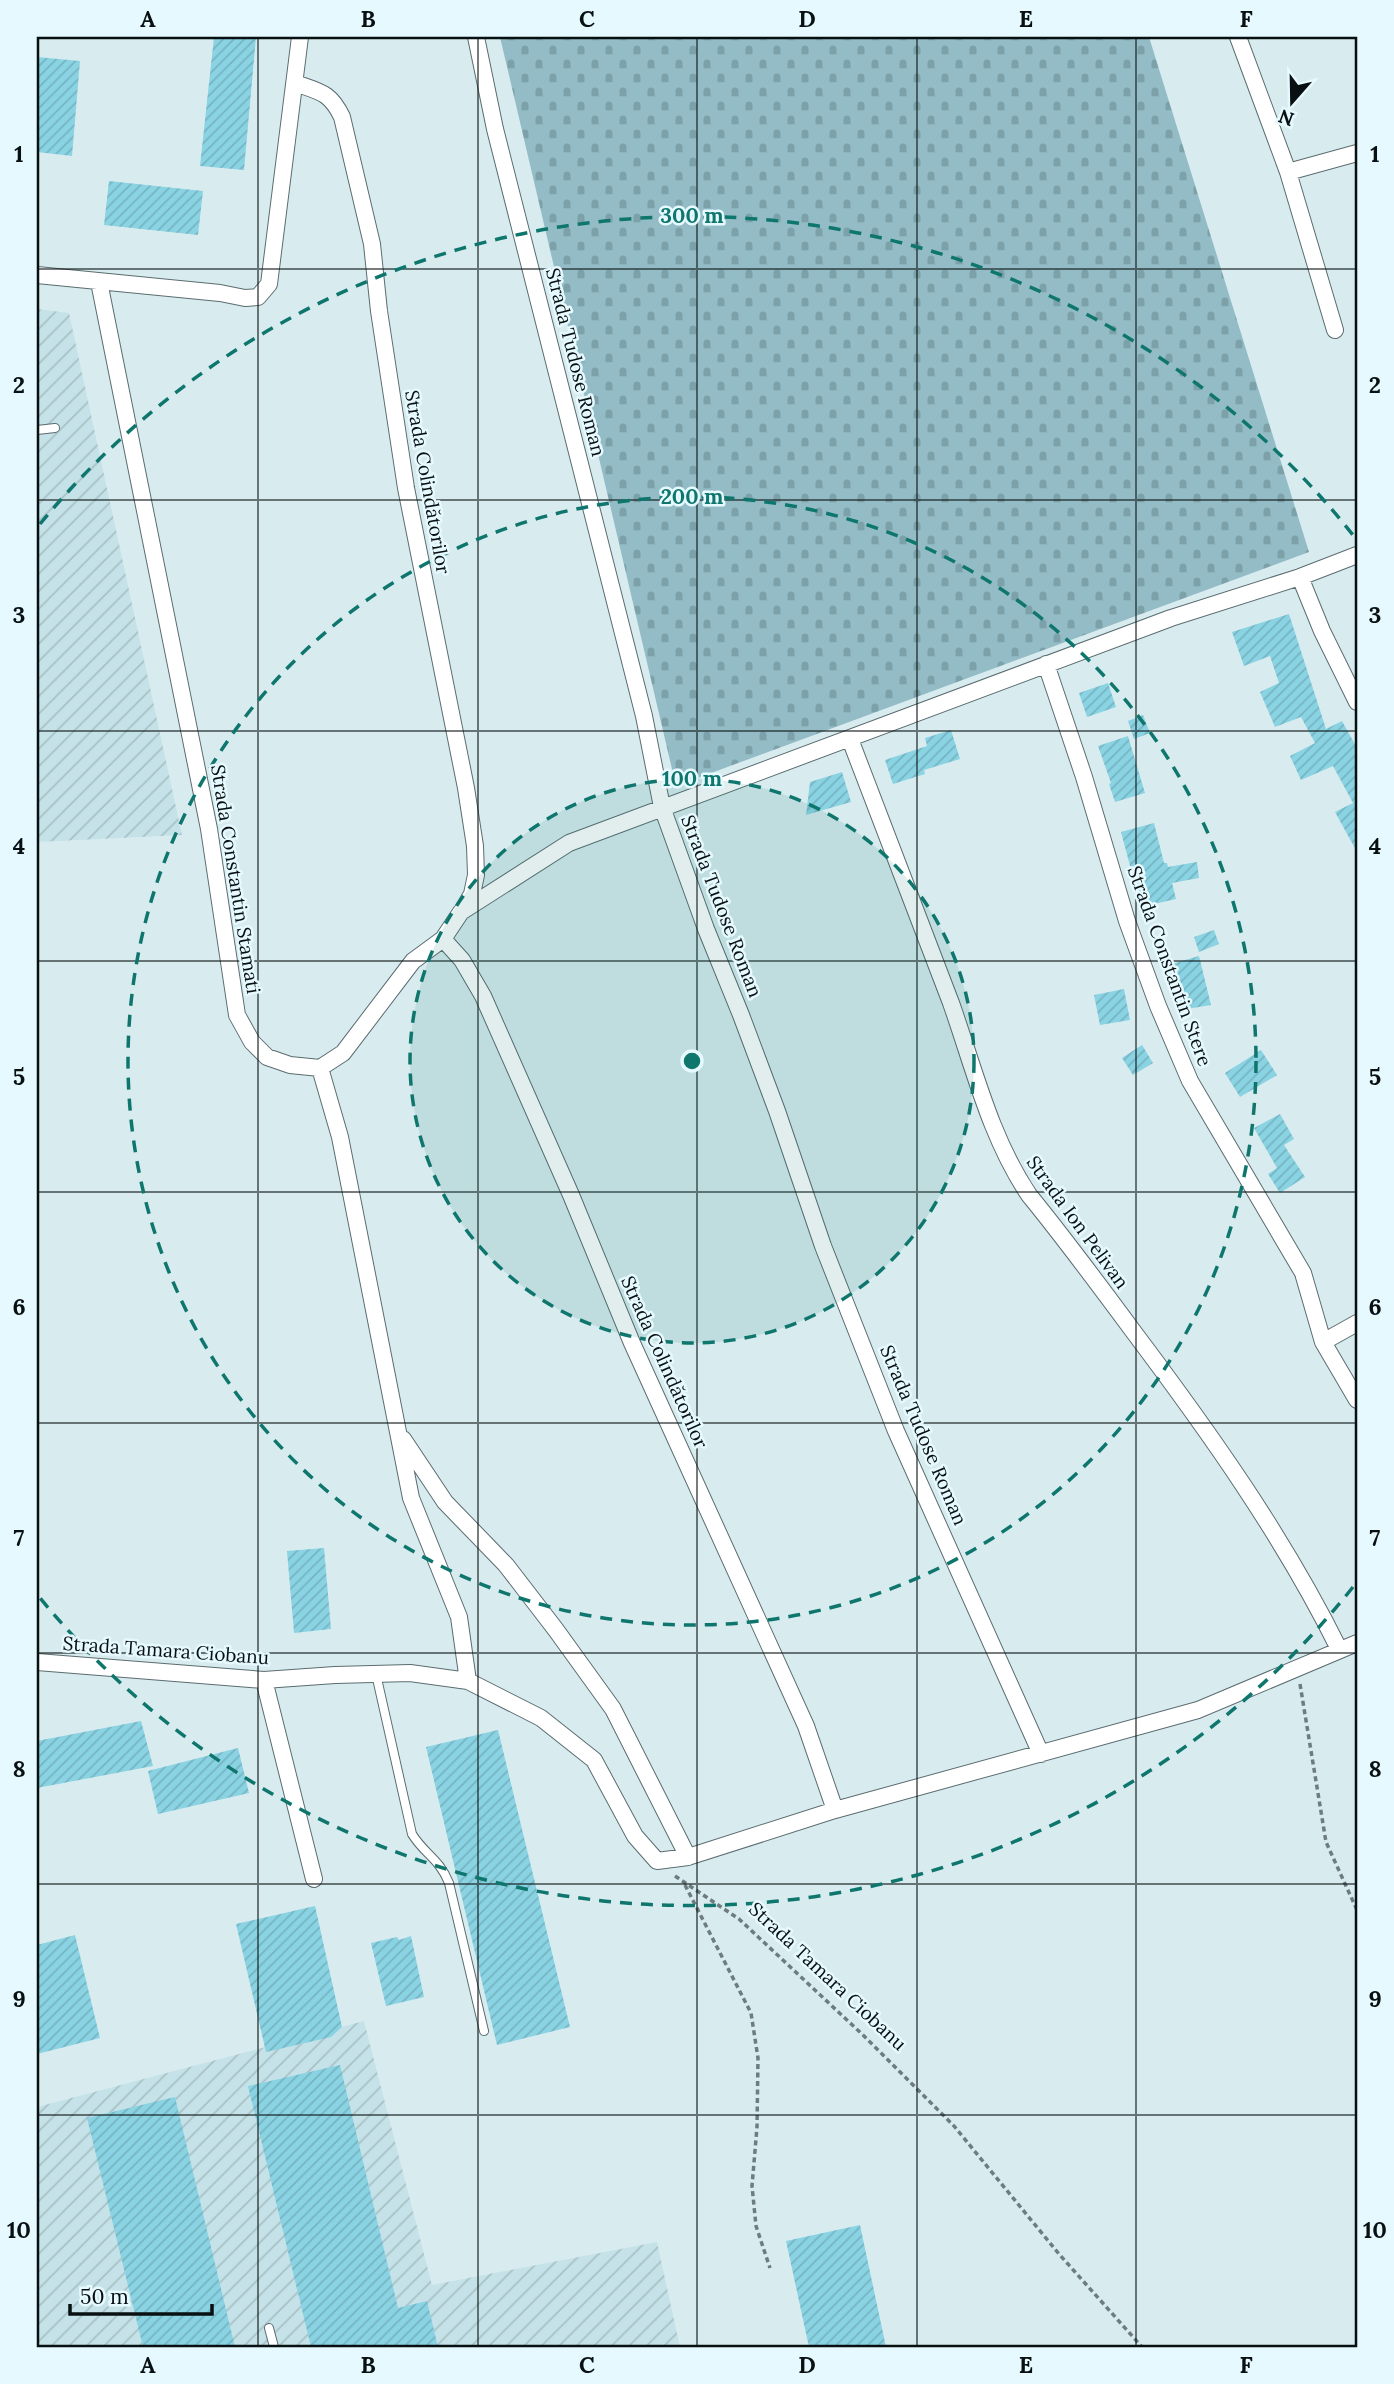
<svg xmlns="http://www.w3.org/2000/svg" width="1394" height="2384" font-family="Lora,serif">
<defs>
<pattern id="industrial-furrows" width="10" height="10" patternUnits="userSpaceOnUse" patternTransform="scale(1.75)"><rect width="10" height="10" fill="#c5e2e8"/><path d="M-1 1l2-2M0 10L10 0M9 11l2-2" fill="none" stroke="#a8c1c6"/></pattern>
<pattern id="cemetery-stones" width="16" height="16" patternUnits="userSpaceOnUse" patternTransform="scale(1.75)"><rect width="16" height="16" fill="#93bcc6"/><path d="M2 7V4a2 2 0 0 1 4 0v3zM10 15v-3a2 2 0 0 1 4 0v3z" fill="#7da1a9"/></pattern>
<pattern id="building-hatch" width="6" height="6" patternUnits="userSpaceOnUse" patternTransform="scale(1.75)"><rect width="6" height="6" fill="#8ad3e3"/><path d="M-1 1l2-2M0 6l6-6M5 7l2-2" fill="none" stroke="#76b4c2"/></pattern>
</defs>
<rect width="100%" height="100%" fill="#d8ecf0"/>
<path fill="url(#industrial-furrows)" d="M37,309L69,313L182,835L37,842Z
M364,2021L432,2285L657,2242L680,2347H37V2107Z"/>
<path fill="url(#cemetery-stones)" d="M500,37H1149L1309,552L676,786Z"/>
<path fill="url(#building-hatch)" d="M214,37H256L244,170L200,166Z
M37,57L80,61L72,156L37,152Z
M109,181L203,191L198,235L104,225Z
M1289,614L1326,729L1342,721L1357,748V852L1335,812L1353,803L1333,766L1301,780L1290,756L1315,743L1301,717L1275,727L1260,692L1279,683L1270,656L1244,666L1232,632Z
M1108,683L1116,707L1087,717L1079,693Z
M1143,715L1150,733L1134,739L1128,721Z
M951,730L960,759L924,770L925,774L893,784L885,760L927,746L925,738Z
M1128,736L1145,793L1115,802L1109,784L1111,783L1098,746Z
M842,772L851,802L806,815L810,782Z
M1154,823L1164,863H1167L1168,867L1197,862L1199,878L1172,883L1176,899L1141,907L1121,832Z
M1214,930L1219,944L1199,952L1194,937Z
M1199,956L1211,1005L1181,1010L1168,965Z
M1124,989L1130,1020L1100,1025L1094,995Z
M1142,1045L1153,1063L1133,1075L1122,1058Z
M1261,1050L1277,1075L1240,1097L1225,1073Z
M1280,1114L1294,1139L1284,1145L1305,1177L1280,1193L1268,1174L1277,1168L1254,1128Z
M324,1548L331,1629L294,1633L287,1551Z
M141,1721L153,1766L37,1788V1741Z
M498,1730L570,2027L497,2045L426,1747Z
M238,1748L249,1793L158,1814L148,1771Z
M315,1906L342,2027L331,2037L266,2052L236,1924Z
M75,1935L100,2038L37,2054V1945Z
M411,1936L424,1997L386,2006L371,1943L397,1937L399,1940Z
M340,2065L398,2308L427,2301L438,2347H311L248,2086Z
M175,2097L235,2347H143L87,2118Z
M860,2225L886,2347H809L786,2241Z"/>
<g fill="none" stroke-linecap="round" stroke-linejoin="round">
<defs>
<path id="lane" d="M37,430L55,428
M376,1674L412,1834C425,1855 439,1858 449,1883L484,2031
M269,2328L274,2347"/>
<path id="street" d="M476,37L495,129L644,716L662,807L706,929L741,1015L777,1111L823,1246L896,1431L1041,1754
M1238,37L1288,172L1335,330
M295,83C320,92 330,92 342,117L372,244L379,311L406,488L466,788L475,846L476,875L472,894L463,910
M1288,172L1357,153
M37,275L220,293L245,298L258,297L269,284L300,37
M99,282L209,829L237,1015L252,1042L267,1057L290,1065L320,1068L340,1137L411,1498L459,1617L468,1681
M1300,577L1322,631L1357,702
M1046,664L1084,777L1127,921L1158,1006L1190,1081L1303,1273L1323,1342L1357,1400
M850,739C884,827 918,915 951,1003C974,1068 990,1137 1029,1195C1065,1239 1099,1285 1133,1331C1209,1432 1283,1536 1339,1649
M443,939L462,960L483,996L571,1195L632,1343L806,1726L835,1810
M320,1068L343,1053L413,961L443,939L461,912L569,843L1171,618L1300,577L1357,555
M1323,1342L1357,1323
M403,1439L445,1502L506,1565L556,1630L613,1709L688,1857
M37,1662L264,1680L335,1675L410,1673L468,1681L541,1718L594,1760L635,1836L657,1861L688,1857L835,1810L1198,1710L1357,1643
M264,1680L314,1879"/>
</defs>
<use href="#lane" stroke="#5b6c70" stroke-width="10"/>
<use href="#street" stroke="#5b6c70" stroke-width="18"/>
<path stroke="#6e7c7e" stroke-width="3.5" stroke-dasharray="5 3.5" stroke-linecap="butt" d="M1300,1684L1326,1842L1357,1910
M675,1876L739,1919L863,2035L954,2126L1059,2254L1142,2347
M685,1885L751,2013L758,2058L757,2127L752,2186L756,2226L770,2268"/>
<use href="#lane" stroke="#fff" stroke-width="8"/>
<use href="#street" stroke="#fff" stroke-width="16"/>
</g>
<path fill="none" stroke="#091011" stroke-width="2" stroke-opacity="0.55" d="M258,37V2347M478,37V2347M697,37V2347M917,37V2347M1136,37V2347M37,269H1357M37,500H1357M37,731H1357M37,961H1357M37,1192H1357M37,1423H1357M37,1653H1357M37,1884H1357M37,2115H1357"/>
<circle cx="692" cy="1061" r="282" fill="#0f766e" fill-opacity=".12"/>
<g fill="none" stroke="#0f766e" stroke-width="3.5" stroke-dasharray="12 9">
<circle cx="692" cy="1061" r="282"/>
<circle cx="692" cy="1061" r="564"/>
<path d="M1353 1587A845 845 0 0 1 40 1598M40 524A845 845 0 0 1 1353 535"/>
</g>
<g text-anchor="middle" stroke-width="5" stroke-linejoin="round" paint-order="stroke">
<g font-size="19" fill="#091011" stroke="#e5f9fe">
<text transform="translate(576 362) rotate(76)" y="7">Strada Tudose Roman</text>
<text transform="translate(428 482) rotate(80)" y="7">Strada Colindătorilor</text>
<text transform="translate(236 879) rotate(81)" y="7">Strada Constantin Stamati</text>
<text transform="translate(722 906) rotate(69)" y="7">Strada Tudose Roman</text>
<text transform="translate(1170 966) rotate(70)" y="7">Strada Constantin Stere</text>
<text transform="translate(1078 1222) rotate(54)" y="7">Strada Ion Pelivan</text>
<text transform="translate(665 1362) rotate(66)" y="7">Strada Colindătorilor</text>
<text transform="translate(924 1435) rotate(67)" y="7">Strada Tudose Roman</text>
<text transform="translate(166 1650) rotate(4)" y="7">Strada Tamara Ciobanu</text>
<text transform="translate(828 1976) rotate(43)" y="7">Strada Tamara Ciobanu</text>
</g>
</g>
<circle cx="692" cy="1061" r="10" fill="#0f766e" stroke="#e5f9fe" stroke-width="3.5"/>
<g font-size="21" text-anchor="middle" font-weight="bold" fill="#0f766e" stroke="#e5f9fe" stroke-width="5" stroke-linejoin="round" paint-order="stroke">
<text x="692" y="223">300 m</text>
<text x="692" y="504">200 m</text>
<text x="692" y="786">100 m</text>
</g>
<rect width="1394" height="2384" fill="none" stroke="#e5f9fe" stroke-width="77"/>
<g transform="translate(1292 102) rotate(200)" stroke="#e5f9fe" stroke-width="5" paint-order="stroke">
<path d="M0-5L12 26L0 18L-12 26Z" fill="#091011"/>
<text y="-10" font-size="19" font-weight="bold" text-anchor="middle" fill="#091011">N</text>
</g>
<path d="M70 2304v10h142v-10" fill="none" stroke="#091011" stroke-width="3.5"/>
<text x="80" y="2304" font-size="21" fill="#091011" stroke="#e5f9fe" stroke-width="5" paint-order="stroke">50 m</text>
<rect x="38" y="38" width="1318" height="2308" fill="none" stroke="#091011" stroke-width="2.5"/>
<g font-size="23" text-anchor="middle" font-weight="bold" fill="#091011">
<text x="148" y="27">A</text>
<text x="368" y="27">B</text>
<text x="587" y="27">C</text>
<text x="807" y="27">D</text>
<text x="1026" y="27">E</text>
<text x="1246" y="27">F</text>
<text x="19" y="162">1</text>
<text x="1375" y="162">1</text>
<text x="19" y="393">2</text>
<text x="1375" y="393">2</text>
<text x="19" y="623">3</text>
<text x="1375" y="623">3</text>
<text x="19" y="854">4</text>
<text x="1375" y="854">4</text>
<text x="19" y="1085">5</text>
<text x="1375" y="1085">5</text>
<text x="19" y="1315">6</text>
<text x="1375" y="1315">6</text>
<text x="19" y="1546">7</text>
<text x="1375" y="1546">7</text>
<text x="19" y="1777">8</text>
<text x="1375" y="1777">8</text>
<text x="19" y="2007">9</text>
<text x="1375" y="2007">9</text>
<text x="19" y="2238">10</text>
<text x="1375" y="2238">10</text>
<text x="148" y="2373">A</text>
<text x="368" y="2373">B</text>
<text x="587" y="2373">C</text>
<text x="807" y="2373">D</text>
<text x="1026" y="2373">E</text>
<text x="1246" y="2373">F</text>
</g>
</svg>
